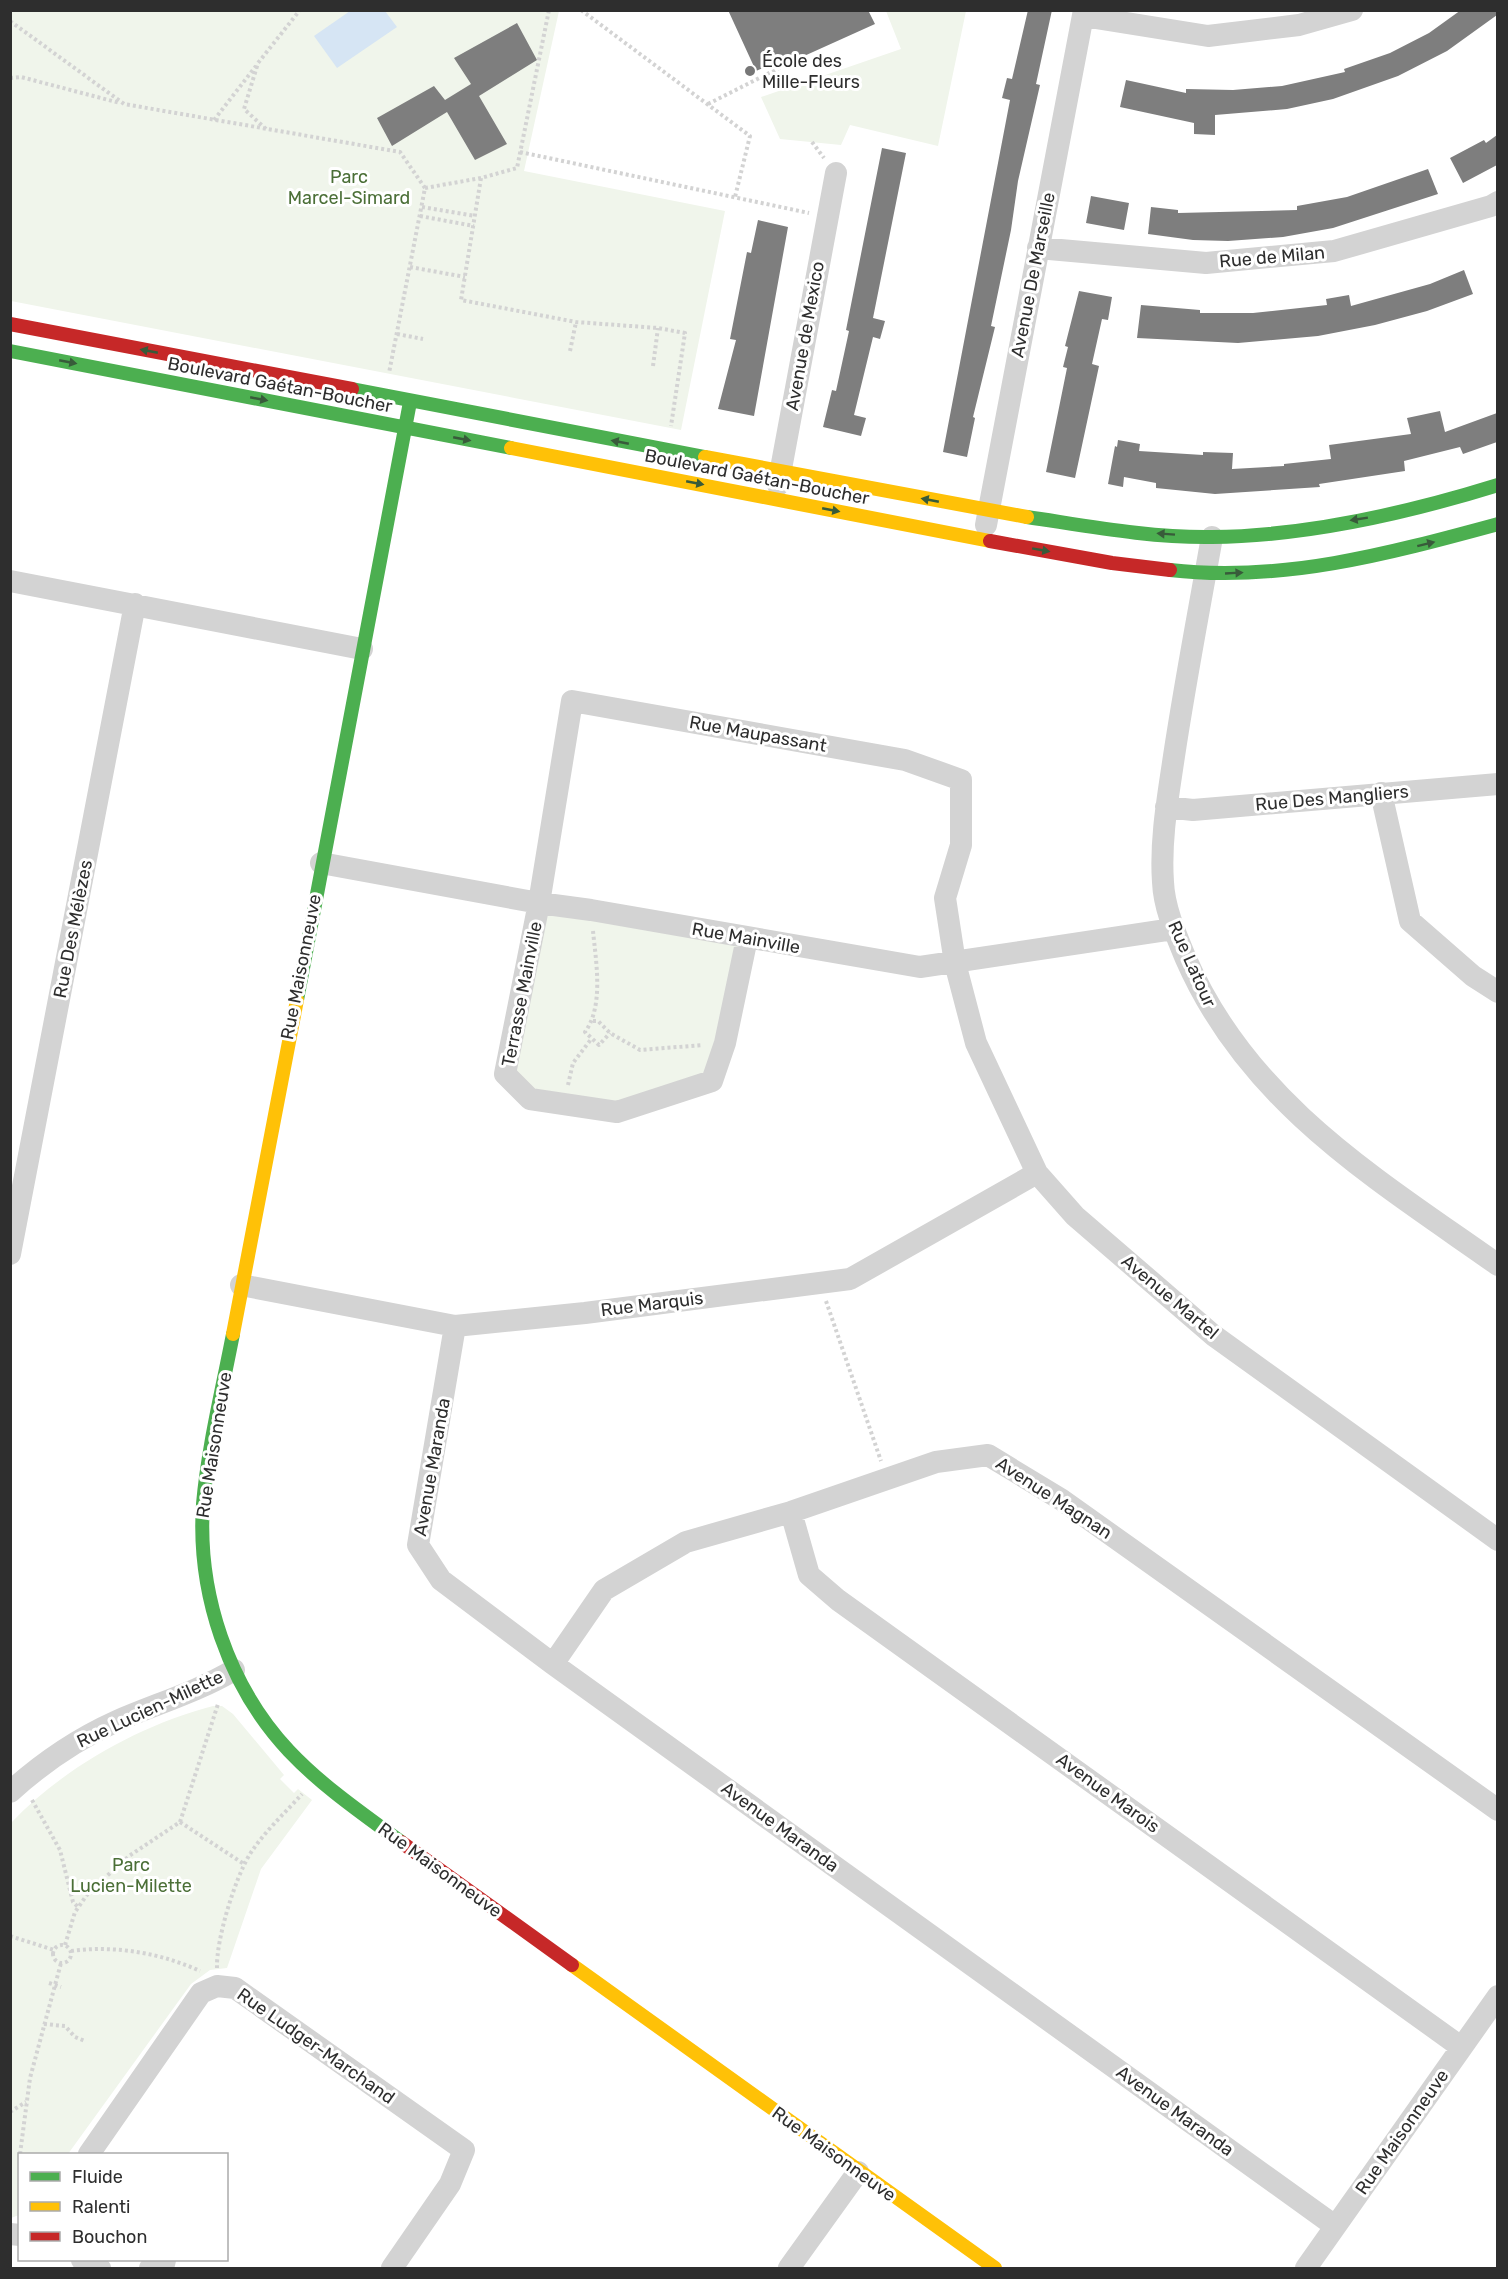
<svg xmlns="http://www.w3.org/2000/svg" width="1508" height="2279" font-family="Rubik,sans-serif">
<rect width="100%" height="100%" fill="#fff"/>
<path fill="#f0f5eb" d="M10,11H559L524,171L725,211L681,430L11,301Z
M886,11H966L938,146L850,125L841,145L780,139L761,97L901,49Z
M539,903L747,938L712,1081L617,1112L530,1099L505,1074Z
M213,1706H222L233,1714L284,1775L280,1779L294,1793L298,1789L312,1800L261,1869L227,1968L210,1970L191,1984L68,2154H20L19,2215L11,2218V1823C63,1768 140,1725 213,1706Z"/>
<path fill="#d6e5f4" d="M350,11H385L397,27L337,68L314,36Z"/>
<path fill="#7e7e7e" d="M728,10H868L875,24L793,61L790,56L756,71Z
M1028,10H1052L1036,84L1040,85L1018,181L1011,230L991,326L995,327L973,417L975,418L967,457L943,452L1010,100L1002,98L1007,78L1012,79Z
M1461,10H1497V15L1447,51L1398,76L1333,99L1287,109L1215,115V135L1194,134V123L1120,107L1126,80L1186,93V89L1233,90L1282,86L1345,72L1344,69L1390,53L1429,33Z
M517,23L537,60L479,96L507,144L475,160L447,112L392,146L377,118L434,86L445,100L471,84L454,58Z
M1497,135V165L1463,183L1450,158L1484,140L1486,143Z
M882,148L906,153L873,318L885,321L880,339L873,337L854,415L866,418L861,436L823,427L832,390L836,391L849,331L846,330Z
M1428,169L1438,194L1333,228L1283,237L1228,241L1193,240L1148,234L1151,207L1178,210V213L1297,210V206L1347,197Z
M1091,196L1129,203L1124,230L1086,223Z
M758,220L788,227L754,416L718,409L736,340L730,339L747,252L751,253Z
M1464,270L1473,294L1427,311L1375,325L1318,336L1238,343L1137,338L1141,305L1200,310V313H1253L1327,305L1326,299L1349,295L1351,306L1430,284Z
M1079,291L1112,297L1108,320L1102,319L1092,364L1099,366L1075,478L1046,472L1067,368L1063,367L1068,347L1065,346Z
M1440,411L1445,432L1497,413V442L1463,454L1460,447L1404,461L1405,471L1319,484L1320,487L1215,494L1156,488V483L1124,477L1123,487L1108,484L1115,446L1117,447L1118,440L1140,444L1139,451L1203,455V452L1233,453L1232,469L1284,466V464L1331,459L1329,445L1411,434L1407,418Z"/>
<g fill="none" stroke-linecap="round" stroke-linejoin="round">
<path stroke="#d3d3d3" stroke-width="4" stroke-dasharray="3 3" stroke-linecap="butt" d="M581,10L750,136L735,197
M10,21L124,104L400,152L425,188L389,373
M10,78L21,77L120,103
M708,104L793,61
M214,120L256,66
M266,129L244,109L258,63L300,10
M812,142L824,158
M520,152L809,213
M481,178L461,300L576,322L658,328L685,333L671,426
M425,188L481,178L517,168L549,10
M422,207L475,216
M420,216L474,226
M410,267L465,277
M397,334L423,339
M570,351L576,322
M653,366L658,328
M593,931C596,962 604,1006 585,1032L599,1045L610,1033
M593,1021H598L610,1033L640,1050L703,1045
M568,1085L573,1063L592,1038
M826,1301L881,1461
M32,1800L60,1850L73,1902L78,1907
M180,1822L244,1864
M10,1936L54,1950
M53 1954a9 9 0 1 1 18 0a9 9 0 1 1-18 0Z
M65,1945L75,1912L89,1892L129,1856L180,1822L218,1704
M71,1951C114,1945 161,1953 200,1971
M217,1968C216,1940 235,1878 250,1854C264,1832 285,1813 302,1794
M49,1983L61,1987
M44,2024L65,2026L75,2037L85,2041
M10,2112L26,2102
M20,2154L30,2078L61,1963"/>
<path stroke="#d3d3d3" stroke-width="22" d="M1083,16L1208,36L1299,25L1352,10
M1038,248L1206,263L1334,251L1491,206L1498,202
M778,485L836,173
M986,525L1084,10
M1212,537C1199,610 1185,683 1174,756C1168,797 1160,840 1163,882C1164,908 1176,935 1186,959C1249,1103 1375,1178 1498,1265
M10,581L362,649
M1381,793L1410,921L1473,976L1498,992
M1166,807L1193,810L1498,784
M321,863L539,903L591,910L920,967L1173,929
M747,938L725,1043L712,1081L617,1112L530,1099L505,1074L539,903L572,701L905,760L961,780V845L945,898L955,963L976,1043L1037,1173L1075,1216L1213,1335L1498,1540
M10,1254L135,604
M241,1285L455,1326L585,1313L850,1279L1037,1173
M455,1326L418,1545L441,1580L553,1664L1335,2226
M791,1512L809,1575L838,1600L1461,2047
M553,1664L604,1590L686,1542L791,1512L936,1462L988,1455L1062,1500L1498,1810
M10,1792C42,1763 77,1739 117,1721C156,1704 197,1692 234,1670
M89,2154L201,1993L217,1986L235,1988L464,2150L450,2184L392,2268
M10,2234L20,2235
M82,2260L100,2268
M150,2268L164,2264L165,2260
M789,2268L858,2172
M1306,2268L1498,1996"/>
<path stroke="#4caf50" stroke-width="14" d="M10,351L511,448
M352,389L705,457
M1027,517C1088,526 1151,538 1212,537C1307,536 1408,513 1498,485
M1170,570C1282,583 1391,553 1498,524
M297,1000L410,402
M233,1334C222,1391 208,1447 203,1504C197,1593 228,1686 289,1751C322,1786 363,1814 401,1842"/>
<path stroke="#ffc107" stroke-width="14" d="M511,448L990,541
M705,457L1027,517
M233,1334L297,1000
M572,1965L995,2268"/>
<path stroke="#c62828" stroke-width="14" d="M10,324L352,389
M990,541L1112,563L1170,570
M401,1842L572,1965"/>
</g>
<defs><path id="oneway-solid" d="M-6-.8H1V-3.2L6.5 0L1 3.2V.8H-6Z" transform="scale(1.5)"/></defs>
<g fill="#385b3a">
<use href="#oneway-solid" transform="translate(149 351) rotate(-169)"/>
<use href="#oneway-solid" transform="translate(68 362) rotate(11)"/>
<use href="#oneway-solid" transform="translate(259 399) rotate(11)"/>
<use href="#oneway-solid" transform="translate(462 439) rotate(11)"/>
<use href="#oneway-solid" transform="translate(620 442) rotate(-169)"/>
<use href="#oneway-solid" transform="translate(695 483) rotate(11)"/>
<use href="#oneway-solid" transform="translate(930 500) rotate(-169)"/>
<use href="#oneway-solid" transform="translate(831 510) rotate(11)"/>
<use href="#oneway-solid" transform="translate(1359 519) rotate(171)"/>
<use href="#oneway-solid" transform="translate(1166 534) rotate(-176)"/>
<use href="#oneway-solid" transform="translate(1426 544) rotate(-14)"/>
<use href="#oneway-solid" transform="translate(1041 550) rotate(10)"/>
<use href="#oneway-solid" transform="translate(1234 573) rotate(-3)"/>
</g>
<circle fill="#777" stroke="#fff" stroke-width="2" cx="750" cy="71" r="6"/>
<g text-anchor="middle" stroke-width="6" stroke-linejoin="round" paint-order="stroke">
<g font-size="18" fill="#2e2e2e" stroke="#fff" text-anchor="start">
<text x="762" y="67">École des<tspan x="762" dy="21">Mille-Fleurs</tspan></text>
</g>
<g font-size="18" fill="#4b6f37" stroke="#fff">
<text x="349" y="183">Parc<tspan x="349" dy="21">Marcel-Simard</tspan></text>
<text x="131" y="1871">Parc<tspan x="131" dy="21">Lucien-Milette</tspan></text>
</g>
<g font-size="18" fill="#2e2e2e" stroke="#fff">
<text transform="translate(1272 257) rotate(-5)" y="6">Rue de Milan</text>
<text transform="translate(1033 275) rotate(-79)" y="6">Avenue De Marseille</text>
<text transform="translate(805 336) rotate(-80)" y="6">Avenue de Mexico</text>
<text transform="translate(280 385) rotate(11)" y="6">Boulevard Gaétan-Boucher</text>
<text transform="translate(757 477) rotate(11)" y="6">Boulevard Gaétan-Boucher</text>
<text transform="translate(758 734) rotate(10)" y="6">Rue Maupassant</text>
<text transform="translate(1332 798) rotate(-5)" y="6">Rue Des Mangliers</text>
<text transform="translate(73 929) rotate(-79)" y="6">Rue Des Mélèzes</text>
<text transform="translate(746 938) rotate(10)" y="6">Rue Mainville</text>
<text transform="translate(1192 964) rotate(66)" y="6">Rue Latour</text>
<text transform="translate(301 967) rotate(-79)" y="6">Rue Maisonneuve</text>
<text transform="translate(522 994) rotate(-79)" y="6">Terrasse Mainville</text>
<text transform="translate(1170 1297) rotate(40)" y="6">Avenue Martel</text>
<text transform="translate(652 1304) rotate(-7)" y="6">Rue Marquis</text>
<text transform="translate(214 1445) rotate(-81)" y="6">Rue Maisonneuve</text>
<text transform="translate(432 1467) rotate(-80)" y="6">Avenue Maranda</text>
<text transform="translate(1054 1498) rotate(33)" y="6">Avenue Magnan</text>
<text transform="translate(150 1709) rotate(-25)" y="6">Rue Lucien-Milette</text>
<text transform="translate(1108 1793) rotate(36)" y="6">Avenue Marois</text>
<text transform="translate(780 1827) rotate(36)" y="6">Avenue Maranda</text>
<text transform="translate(440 1870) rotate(36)" y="6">Rue Maisonneuve</text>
<text transform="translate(316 2046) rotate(35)" y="6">Rue Ludger-Marchand</text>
<text transform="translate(1175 2111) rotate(36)" y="6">Avenue Maranda</text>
<text transform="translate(1402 2132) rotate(-55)" y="6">Rue Maisonneuve</text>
<text transform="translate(834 2154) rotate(36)" y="6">Rue Maisonneuve</text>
</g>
</g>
<rect width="1508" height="2279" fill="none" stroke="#2e2e2e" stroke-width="24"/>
<rect x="18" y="2153" width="210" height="108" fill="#ffffff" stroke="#ababab" stroke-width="1.5"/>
<rect x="30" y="2172" width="30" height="9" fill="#4caf50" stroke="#ababab" stroke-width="1.5"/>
<text x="72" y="2183" font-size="18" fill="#2e2e2e">Fluide</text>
<rect x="30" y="2202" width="30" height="9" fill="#ffc107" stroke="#ababab" stroke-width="1.5"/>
<text x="72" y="2213" font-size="18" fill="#2e2e2e">Ralenti</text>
<rect x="30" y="2232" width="30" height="9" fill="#c62828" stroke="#ababab" stroke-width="1.5"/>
<text x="72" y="2243" font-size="18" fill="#2e2e2e">Bouchon</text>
</svg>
